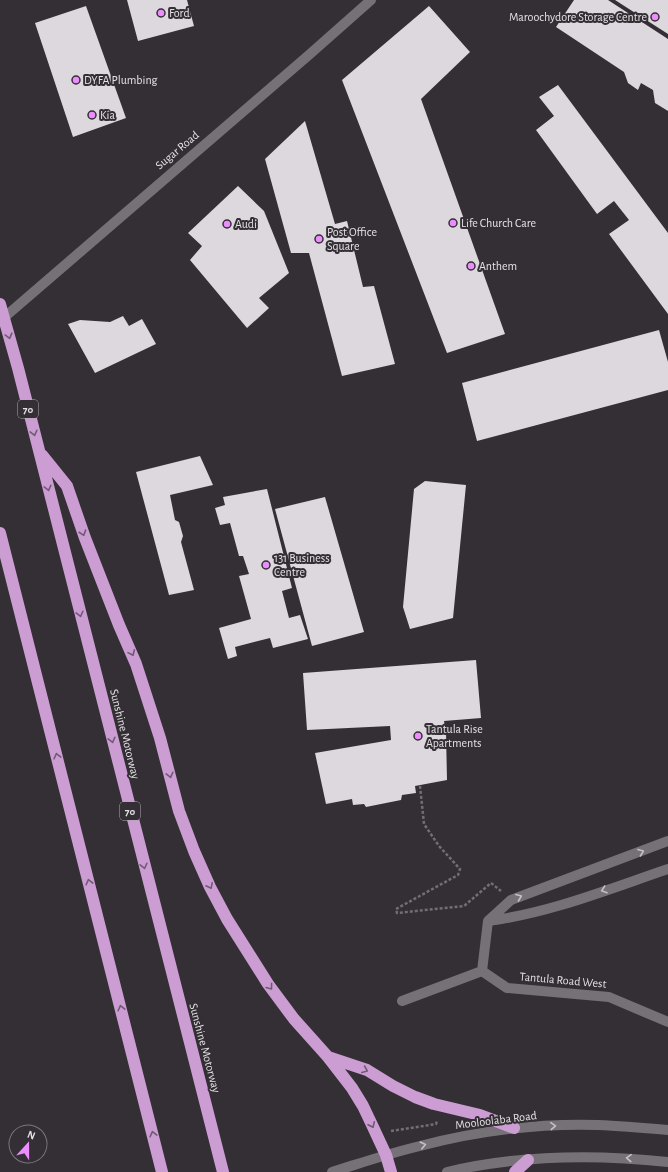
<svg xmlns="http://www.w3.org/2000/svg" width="668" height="1172" font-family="'Alegreya Sans',sans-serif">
<rect width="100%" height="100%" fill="#332f34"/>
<path fill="#ddd7de" d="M127,0H187L194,26L138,41Z
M574,0H608L668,39V111L655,103L653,90L641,83L638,90L628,83L624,72L556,27Z
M615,0H668V34Z
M86,6L126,118L73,137L35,23Z
M429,6L470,52L421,99L505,334L447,353L342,80Z
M558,85L668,233V314L609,234L629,220L614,201L597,214L536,130L554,116L539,97Z
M305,121L335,224L347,221L363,287L374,286L395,364L342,376L309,253H291L265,159Z
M238,186L264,211L289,273L259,298L269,308L247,328L190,260L202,246L188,233Z
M123,316L129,326L142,319L156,344L95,373L68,324L80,320L110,322Z
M659,330L668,362V390L477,441L462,383Z
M200,456L213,485L170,495L175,520L179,522L183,536L181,542L194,590L169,595L136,472Z
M425,481L466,485L453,618L410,629L403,607L414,489Z
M267,489L292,588L282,591L289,618L300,615L308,639L273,648L270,638L235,647L237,656L228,659L219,628L251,619L239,576L249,574L243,556H239L230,523L220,525L215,508L225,505L223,497Z
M325,497L364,632L312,646L275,509Z
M476,660L481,718L444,721L446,732L447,780L415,786L416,793L402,795L401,800L366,807L364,804L353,805L352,799L326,804L315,753L391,740L390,726L307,730L303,673Z"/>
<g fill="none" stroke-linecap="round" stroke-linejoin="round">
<path stroke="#726e72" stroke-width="2.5" stroke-dasharray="3 2" stroke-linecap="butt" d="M420,786L424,824L439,846L460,869L458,875L396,909L397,913L464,906L491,883L501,891
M391,1131L436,1124L437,1121"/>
<path stroke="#767177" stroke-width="10" d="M668,841L511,900L488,921L482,971L507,988L609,997L668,1022
M488,921C550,913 609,889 668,869
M402,1001L482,971"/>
<path stroke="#767177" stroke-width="10" d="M0,321L310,54L371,0
M332,1172C361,1163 390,1153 420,1146C476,1131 540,1123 598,1125C621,1126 645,1128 668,1130
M447,1172C519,1155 595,1154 668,1162"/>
<path stroke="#cc9dd3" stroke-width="12" d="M0,304L18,368L223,1172
M42,455L67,486L85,538L119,625L136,664L160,738L179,811L194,851L210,887L227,919L268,984L294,1019L328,1057L352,1088L363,1106L373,1127L386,1155L391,1172
M0,533L162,1172
M328,1057L367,1070L393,1086L415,1097L434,1104L480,1115L514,1128
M515,1172L528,1160"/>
</g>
<defs><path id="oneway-chevron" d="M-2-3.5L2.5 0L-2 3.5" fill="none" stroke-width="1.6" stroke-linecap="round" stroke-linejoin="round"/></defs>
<g stroke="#705b74">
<use href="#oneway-chevron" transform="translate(9 336) rotate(75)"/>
<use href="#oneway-chevron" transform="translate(34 433) rotate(76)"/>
<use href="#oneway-chevron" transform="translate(48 488) rotate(76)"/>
<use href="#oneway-chevron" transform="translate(83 533) rotate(71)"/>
<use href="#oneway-chevron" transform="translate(80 614) rotate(76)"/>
<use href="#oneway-chevron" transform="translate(132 653) rotate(66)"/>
<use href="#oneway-chevron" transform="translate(112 740) rotate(76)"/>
<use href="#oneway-chevron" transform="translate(57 756) rotate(-104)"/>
<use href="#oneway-chevron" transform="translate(170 775) rotate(76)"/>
<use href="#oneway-chevron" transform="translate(144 866) rotate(76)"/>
<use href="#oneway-chevron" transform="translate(89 882) rotate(-104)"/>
<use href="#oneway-chevron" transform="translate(210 886) rotate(64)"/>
<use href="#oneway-chevron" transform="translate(270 987) rotate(53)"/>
<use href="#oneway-chevron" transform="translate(121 1008) rotate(-104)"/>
<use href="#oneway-chevron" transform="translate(365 1070) rotate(23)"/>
<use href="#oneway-chevron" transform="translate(372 1125) rotate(65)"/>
<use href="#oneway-chevron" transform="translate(153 1134) rotate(-104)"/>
</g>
<g stroke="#c4c0c4">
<use href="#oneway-chevron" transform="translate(641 852) rotate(-21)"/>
<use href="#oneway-chevron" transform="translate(604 890) rotate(161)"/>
<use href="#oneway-chevron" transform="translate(519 897) rotate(-21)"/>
<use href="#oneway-chevron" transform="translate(553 1126) rotate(-3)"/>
<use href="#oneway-chevron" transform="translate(423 1145) rotate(-13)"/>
<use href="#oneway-chevron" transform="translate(629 1158) rotate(-177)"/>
</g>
<g fill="#eb8dfc" stroke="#332f34" stroke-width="1.5">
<circle cx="161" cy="13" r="4"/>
<circle cx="655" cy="17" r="4"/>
<circle cx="76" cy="80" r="4"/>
<circle cx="92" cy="115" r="4"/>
<circle cx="453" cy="223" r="4"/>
<circle cx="227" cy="224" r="4"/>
<circle cx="319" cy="239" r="4"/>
<circle cx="471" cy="266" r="4"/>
<circle cx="266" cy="565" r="4"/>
<circle cx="418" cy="736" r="4"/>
</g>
<g text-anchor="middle" stroke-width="4" stroke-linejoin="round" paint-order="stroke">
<g fill="#332f34" stroke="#b0acb0" stroke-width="1">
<rect x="18" y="400" width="20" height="18" rx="3"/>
<rect x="120" y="802" width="20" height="18" rx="3"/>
</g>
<g font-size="11" font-weight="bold" fill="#e5e2e5">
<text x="28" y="413">70</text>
<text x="130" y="815">70</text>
</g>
<g font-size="12" fill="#e5e2e5" stroke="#332f34" text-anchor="start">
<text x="169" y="17">Ford</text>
<text x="647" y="21" text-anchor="end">Maroochydore Storage Centre</text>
<text x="84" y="84">DYFA Plumbing</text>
<text x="100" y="119">Kia</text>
<text x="461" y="227">Life Church Care</text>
<text x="235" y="228">Audi</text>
<text x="327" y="236">Post Office<tspan x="327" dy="14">Square</tspan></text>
<text x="479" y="270">Anthem</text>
<text x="274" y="562">131 Business<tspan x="274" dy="14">Centre</tspan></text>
<text x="426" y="733">Tantula Rise<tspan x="426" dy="14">Apartments</tspan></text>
</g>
<g font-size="12" fill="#e5e2e5" stroke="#332f34">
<text transform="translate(177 150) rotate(-40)" y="4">Sugar Road</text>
<text transform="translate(125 734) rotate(76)" y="4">Sunshine Motorway</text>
<text transform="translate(563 980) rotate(5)" y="4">Tantula Road West</text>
<text transform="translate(205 1048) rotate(75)" y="4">Sunshine Motorway</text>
<text transform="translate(496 1120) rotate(-7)" y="4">Mooloolaba Road</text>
</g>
</g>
<g transform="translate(28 1144) rotate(21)"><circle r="19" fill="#332f34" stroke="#7a777b"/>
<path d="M0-3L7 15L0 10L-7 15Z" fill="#eb8dfc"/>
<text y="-6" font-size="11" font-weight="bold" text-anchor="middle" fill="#e5e2e5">N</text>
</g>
</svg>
